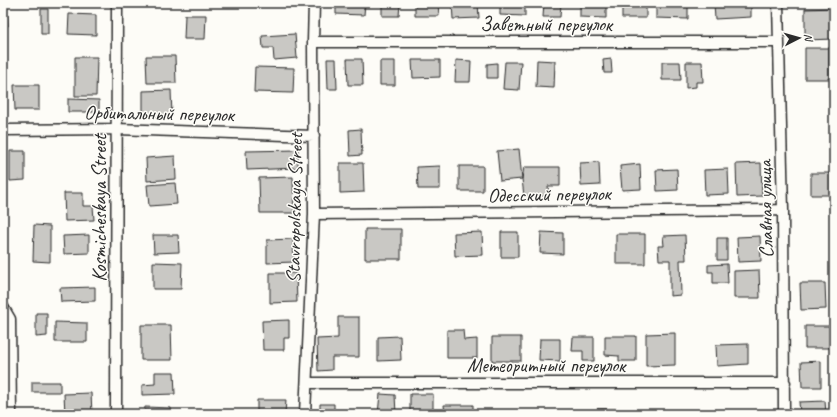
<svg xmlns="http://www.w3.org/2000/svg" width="837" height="417" font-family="Caveat,sans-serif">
<rect width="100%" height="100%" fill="#fdfcf7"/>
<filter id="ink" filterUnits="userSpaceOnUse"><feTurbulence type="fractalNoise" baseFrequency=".025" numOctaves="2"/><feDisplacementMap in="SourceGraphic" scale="8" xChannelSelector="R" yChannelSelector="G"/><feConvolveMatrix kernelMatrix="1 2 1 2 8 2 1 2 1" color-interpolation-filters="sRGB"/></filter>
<g filter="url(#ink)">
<path fill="#c9c8c4" stroke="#2b2b2b" d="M3,3H7L8,26H3Z
M336,3H365L364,15L336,14Z
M382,3H400L399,16H382Z
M415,3H438L439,16H415Z
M452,3H478L479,18L453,19Z
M500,3H525V16L500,15Z
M544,3H561L560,17H543Z
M580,3H606V18L580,17Z
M622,3H646V18H622Z
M656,3H688V19L656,18Z
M714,3H751V17L715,19Z
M833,8L834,39L805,40V9Z
M41,9H48V34H41Z
M69,14L96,15V35L68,34Z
M185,15H206L205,39H184Z
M295,34L297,58L274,60L273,48H263L262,36Z
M805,48H829V79H805Z
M146,56H175L176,83H147Z
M75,57H97L96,96H75Z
M327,59H336L337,89H328Z
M347,59H362L363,85H348Z
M611,59L612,73H604L603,60Z
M412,60H440V77L413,78Z
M456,60L471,61L470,82H455Z
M537,60L555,61L554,88L536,87Z
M380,61H395V85H380Z
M505,62H521L519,90L503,89Z
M662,62H680L681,80H662Z
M686,62H702L703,82H696V87L686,88Z
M497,63V78H487V64Z
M255,67L294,68L293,93L254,92Z
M14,85H39V110H15Z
M171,90L172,116L143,117V91Z
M68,99L99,100V112H68Z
M361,129L362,155L350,156L349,130Z
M519,149L522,179L500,181L497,151Z
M298,150V168L247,170L246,151Z
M10,151H25V180L10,181Z
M175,156L176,179L147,181L146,158Z
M599,162L600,185L581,186L580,163Z
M340,163H363L364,192L340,193Z
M761,163L762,196L737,197L736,164Z
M640,164L641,189L622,190L620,166Z
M440,166V189H418L417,167Z
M459,166H483V191H459Z
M524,167H560V186H548L549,196H524L522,179Z
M677,169L678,190L657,191L656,170Z
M728,169L729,194L705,195L704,170Z
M811,173H834V195H811Z
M293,177L294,213H260L259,178Z
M175,183L177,204L149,206L147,185Z
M64,193H83V206H93L94,220L65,221Z
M34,225L50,226V262L33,261Z
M365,229H401V259H365Z
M482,232L483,255L455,256L454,233Z
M501,232H518V257H501Z
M541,232L563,233V254L540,253Z
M616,234H645V264H616Z
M89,235V253L64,254L63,236Z
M153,235H178L179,252L154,253Z
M685,235L686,260H680L681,295L670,296V260H659L658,246H664L663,236Z
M760,236L761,261L738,262L737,237Z
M717,238H727V260H717Z
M293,239L294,262L267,263V240Z
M153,262L182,263L181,289H153Z
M727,264L728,283H713V272H708V265Z
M759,270L760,298H734V271Z
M270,273H296L297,302L270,303Z
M800,283H825L826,309L801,310Z
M95,287V301L61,302L60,288Z
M36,313H47V336L36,337Z
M338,317H359V357H332V370L318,371L317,339L338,338Z
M289,320V338H284V350H263L262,321Z
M55,322L87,323V342H55Z
M141,325H171L172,360H141Z
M805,326H832L831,348H805Z
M447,330H463L464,340L477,339V358H447Z
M675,333V365L646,366V334Z
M400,336L401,360L378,361V337Z
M605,336H636V361H619V356L605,355Z
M492,337H521V361H492Z
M573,337H594V361H583V351H572Z
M540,339H560V361L539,360Z
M748,344V364L717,366L716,345Z
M821,361V387H802L801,362Z
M155,372H174L175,394L142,395V385L155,384Z
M32,382H60V392H32Z
M91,393L92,414H65L64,394Z
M380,394L395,395L396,414H378Z
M410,394H433V414H410Z
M257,400H286L285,414H257Z
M825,401L826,414H800L799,402Z
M320,404H334V414H320Z
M444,405H473V414H445Z
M145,407L171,408V414H144Z
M596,409H620V414H596Z"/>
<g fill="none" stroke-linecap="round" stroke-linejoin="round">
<defs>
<path id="minor" d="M778,3L783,210L784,414
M313,42H778
M3,130L117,129L314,136
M314,214L783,210
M3,307L10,319L11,414
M307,383H785
M116,414L117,3
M305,414L314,214L313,42L314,3"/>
</defs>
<use href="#minor" stroke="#2b2b2b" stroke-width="13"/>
<use href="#minor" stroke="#fdfcf7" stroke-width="10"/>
</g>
</g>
<g text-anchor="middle" stroke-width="3" stroke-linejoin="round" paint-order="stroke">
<g font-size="20" fill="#2b2b2b" stroke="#fdfcf7">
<text x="546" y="31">Заветный переулок</text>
<text transform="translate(159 113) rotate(1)" y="7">Орбитальный переулок</text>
<text transform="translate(549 194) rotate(-1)" y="7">Одесский переулок</text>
<text transform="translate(99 208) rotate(-90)" y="7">Kosmicheskaya Street</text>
<text transform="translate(294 208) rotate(-89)" y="7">Stavropolskaya Street</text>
<text transform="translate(765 209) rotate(-91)" y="7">Славная улица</text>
<text x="546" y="372">Метеоритный переулок</text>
</g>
</g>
<rect width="837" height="417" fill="none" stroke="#fdfcf7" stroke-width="16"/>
<rect x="8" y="8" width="821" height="401" fill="none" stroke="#2b2b2b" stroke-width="1.5" filter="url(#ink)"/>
<g transform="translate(799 38) rotate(84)" stroke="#fdfcf7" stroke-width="3" paint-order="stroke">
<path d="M0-3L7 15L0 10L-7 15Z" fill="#2b2b2b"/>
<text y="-6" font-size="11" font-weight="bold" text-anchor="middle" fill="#2b2b2b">N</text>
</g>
</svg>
